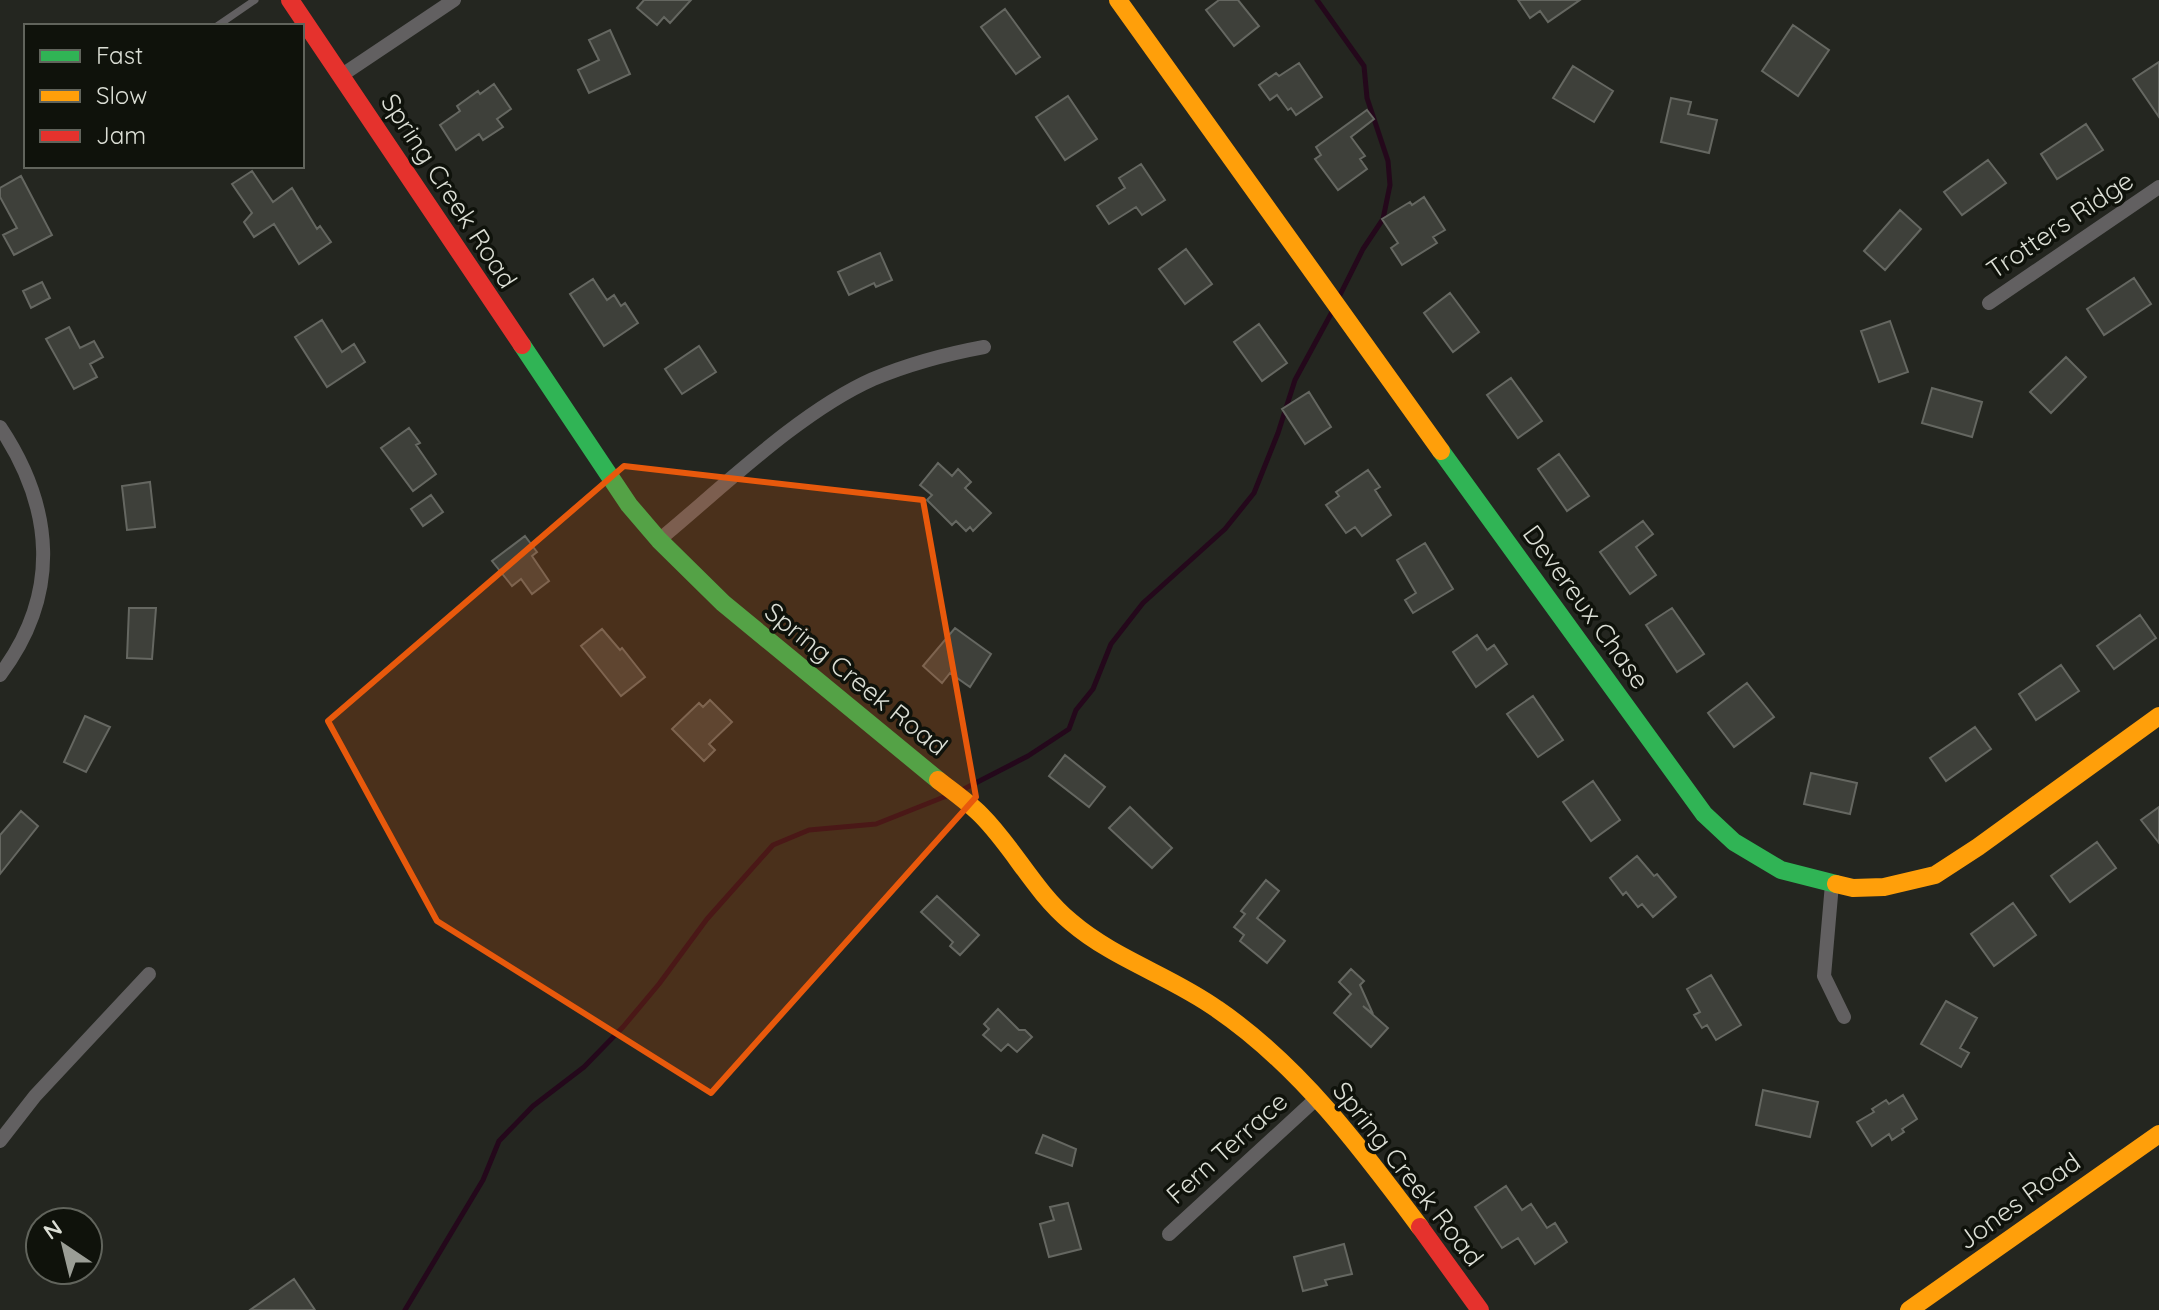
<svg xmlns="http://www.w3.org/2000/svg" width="2159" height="1310" font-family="Quicksand,sans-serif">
<rect width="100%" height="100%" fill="#242620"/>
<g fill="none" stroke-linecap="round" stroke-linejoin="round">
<path stroke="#24081b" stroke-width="5" d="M1317,0L1364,66L1367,98L1388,161L1390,185L1383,219L1363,249L1338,299
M962,790L1028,756L1069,729L1076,710L1093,689L1111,644L1143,603L1225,529L1254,493L1278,433L1295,380L1332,312
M405,1310L483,1180L499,1141L533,1106L584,1067L623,1027L659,984L707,919L773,845L809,830L876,824L949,795"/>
</g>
<path fill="#3e403a" stroke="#656761" stroke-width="2" d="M644,0H691L670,23L664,17L657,25L637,8Z
M1219,0H1238L1259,26L1234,46L1206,10Z
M1518,0H1580L1548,22L1540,11L1530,18Z
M1005,9L1040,57L1016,74L981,27Z
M1793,25L1829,50L1798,96L1762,71Z
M610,30L630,74L589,93L578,70L599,60L589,40Z
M2159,62V117L2133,79Z
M1299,63L1322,97L1296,115L1291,108L1288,110L1277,95L1270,100L1259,85L1276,73L1279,76Z
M1573,66L1613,91L1594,122L1553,98Z
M494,84L511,109L497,119L503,127L483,140L479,134L456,150L440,125L460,111L457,106L478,91L480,94Z
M1068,96L1097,139L1065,160L1036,117Z
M1671,98L1691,102L1688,114L1717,120L1709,153L1661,142Z
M1367,110L1374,119L1351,137L1365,156L1360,159L1367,169L1338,190L1315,159L1321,155L1316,147Z
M2086,124L2103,150L2057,179L2041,154Z
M1988,160L2006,183L1962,215L1944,192Z
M1141,164L1165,200L1142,215L1136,207L1109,224L1097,206L1125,188L1119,178Z
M252,171L273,202L292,188L317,229L320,226L331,242L299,264L274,224L254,237L244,222L252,213L232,184Z
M21,176L52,235L14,255L3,235L17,228L0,197V188Z
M1424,197L1445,230L1433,237L1437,243L1402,265L1391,248L1398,243L1382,219L1410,202L1412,205Z
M1900,210L1921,229L1885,270L1864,251Z
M1186,249L1212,284L1185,304L1159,269Z
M880,253L892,280L876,287L874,283L849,295L838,272Z
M2134,278L2151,304L2104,335L2087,309Z
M593,279L607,300L614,295L621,306L625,303L638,323L604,346L570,294Z
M42,282L50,298L31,308L23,291Z
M1450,293L1479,332L1453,352L1424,313Z
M322,320L342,352L354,344L365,362L327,387L295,337Z
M1890,321L1908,372L1879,382L1861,331Z
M1259,324L1287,363L1262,381L1234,342Z
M69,327L80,348L94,341L103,357L90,364L97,377L74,389L46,339Z
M699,346L716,372L682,394L665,369Z
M2066,357L2086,377L2051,413L2030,392Z
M1511,378L1542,421L1518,438L1487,395Z
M1932,388L1982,402L1972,437L1922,423Z
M1309,392L1331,427L1305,444L1282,409Z
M409,428L420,443L416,445L436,474L413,491L381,448Z
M1559,454L1589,496L1567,511L1538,469Z
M938,463L952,476L958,469L971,482L965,488L991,513L973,531L970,527L966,531L956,521L952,525L927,500L932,495L920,485Z
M1368,470L1380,487L1375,490L1391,515L1362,536L1355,527L1346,533L1326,505L1339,496L1336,492Z
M150,482L155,527L127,530L122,486Z
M431,495L443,512L423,526L411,509Z
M1643,521L1653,534L1636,547L1656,575L1630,594L1600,552Z
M525,536L537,552L532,556L549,581L532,594L521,579L512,586L492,561Z
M1425,543L1453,589L1413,613L1405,600L1416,593L1397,560Z
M129,608H156L152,659L127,658Z
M1672,608L1704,654L1677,672L1646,625Z
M2140,615L2156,638L2114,669L2097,646Z
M955,628L991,654L970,687L950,673L942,683L923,666Z
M602,629L620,650L622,648L645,677L621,696L581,646Z
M1477,635L1487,650L1494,645L1507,664L1476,687L1453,652Z
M2061,665L2079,691L2036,720L2019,694Z
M1747,683L1774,717L1734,747L1708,713Z
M1533,696L1563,740L1538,757L1507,714Z
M710,700L732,722L709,744L715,750L704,761L672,729L699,703L703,707Z
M85,716L110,727L86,772L64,762Z
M1975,727L1991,749L1946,781L1930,758Z
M1065,755L1105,787L1089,807L1049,776Z
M1811,773L1857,783L1850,814L1804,804Z
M1593,781L1620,820L1591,841L1563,802Z
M1130,807L1172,848L1152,868L1109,828Z
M2159,807V843L2141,820Z
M21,811L38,826L0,874V835Z
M2097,842L2116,868L2070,902L2051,876Z
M1637,856L1654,876L1657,874L1676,897L1653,917L1642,904L1638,907L1626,892L1623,895L1610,878Z
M1266,880L1279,891L1257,918L1285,941L1267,963L1240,941L1244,935L1234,927L1245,914L1241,911Z
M937,896L979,935L960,955L950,946L953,942L921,912Z
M2013,903L2036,935L1994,966L1971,934Z
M1351,969L1364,981L1360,985L1373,1014L1363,1006L1388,1028L1371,1047L1334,1013L1351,994L1339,982Z
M1711,975L1741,1025L1716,1040L1707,1025L1702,1028L1694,1015L1700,1012L1687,989Z
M1946,1001L1977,1018L1960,1048L1969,1053L1961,1067L1921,1044Z
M998,1009L1019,1030H1025L1032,1037L1017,1052L1008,1044L1001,1051L983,1035L989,1029L984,1024Z
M1763,1090L1818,1102L1810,1137L1756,1125Z
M1903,1095L1917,1119L1902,1129L1904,1132L1892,1140L1889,1134L1872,1146L1857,1122L1874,1112L1872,1109L1886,1100L1889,1104Z
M1043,1135L1076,1149L1072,1166L1036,1153Z
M1506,1186L1522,1210L1531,1204L1547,1228L1555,1223L1567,1242L1535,1264L1518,1238L1502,1248L1475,1207Z
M1068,1203L1081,1249L1049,1257L1040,1224L1054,1220L1050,1207Z
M1344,1244L1352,1274L1325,1280L1327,1285L1303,1291L1294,1257Z
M294,1279L315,1310H250Z"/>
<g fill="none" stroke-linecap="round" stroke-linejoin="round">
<path stroke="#626061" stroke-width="7" d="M217,26L255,0"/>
<path stroke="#626061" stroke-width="14" d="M342,75L454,0
M1989,303L2159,187
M0,427C54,508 61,594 0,675
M659,540C722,488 799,412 873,379C909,364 946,354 984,347
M1832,884L1824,976L1844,1017
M0,1141L35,1096L149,974
M1169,1234L1317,1098"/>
<path stroke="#30b455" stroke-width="18" d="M522,345L629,505L659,540L723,603L938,780
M1441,451L1704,814L1734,842L1781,870L1836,884"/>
<path stroke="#ff9f0a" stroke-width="18" d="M1118,0L1441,451
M938,780C952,791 968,802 981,815C1014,848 1034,891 1071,922C1114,959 1171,976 1217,1009C1299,1065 1361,1148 1420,1227
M1836,884L1853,888L1884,887L1935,875L1978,847L2159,716
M1909,1310L2159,1134"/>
<path stroke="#e5322d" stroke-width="18" d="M290,0L522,345
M1420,1227L1480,1310"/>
</g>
<path fill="#e8590c" fill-opacity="0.2" stroke="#e8590c" stroke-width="6" stroke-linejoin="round" d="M624,466L923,500L976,797L711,1093L437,921L328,721Z"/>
<g text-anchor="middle" stroke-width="7" stroke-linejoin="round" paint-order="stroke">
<g font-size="26" fill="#dbded5" stroke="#0f120b">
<text transform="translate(449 191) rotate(57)" y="9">Spring Creek Road</text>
<text transform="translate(2060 225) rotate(-34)" y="9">Trotters Ridge</text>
<text transform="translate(1586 607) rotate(54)" y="9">Devereux Chase</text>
<text transform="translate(856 679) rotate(39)" y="9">Spring Creek Road</text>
<text transform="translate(1227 1148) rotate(-42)" y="9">Fern Terrace</text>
<text transform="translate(1408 1174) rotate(52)" y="9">Spring Creek Road</text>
<text transform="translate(2019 1201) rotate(-36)" y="9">Jones Road</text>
</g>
</g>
<rect x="24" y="24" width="280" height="144" fill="#0f120b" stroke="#61645c" stroke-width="2"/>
<rect x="40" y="50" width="40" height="12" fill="#30b455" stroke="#61645c" stroke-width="2"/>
<text x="96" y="64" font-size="24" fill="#dbded5">Fast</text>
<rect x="40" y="90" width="40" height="12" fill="#ff9f0a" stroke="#61645c" stroke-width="2"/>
<text x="96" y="104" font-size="24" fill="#dbded5">Slow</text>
<rect x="40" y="130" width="40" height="12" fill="#e5322d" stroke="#61645c" stroke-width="2"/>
<text x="96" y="144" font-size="24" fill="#dbded5">Jam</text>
<g transform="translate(64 1246) rotate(325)"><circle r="38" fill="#0f120b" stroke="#61645c" stroke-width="2"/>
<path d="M0-6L14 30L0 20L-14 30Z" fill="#9b9e96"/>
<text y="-12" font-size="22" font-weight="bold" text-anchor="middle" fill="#dbded5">N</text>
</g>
</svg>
